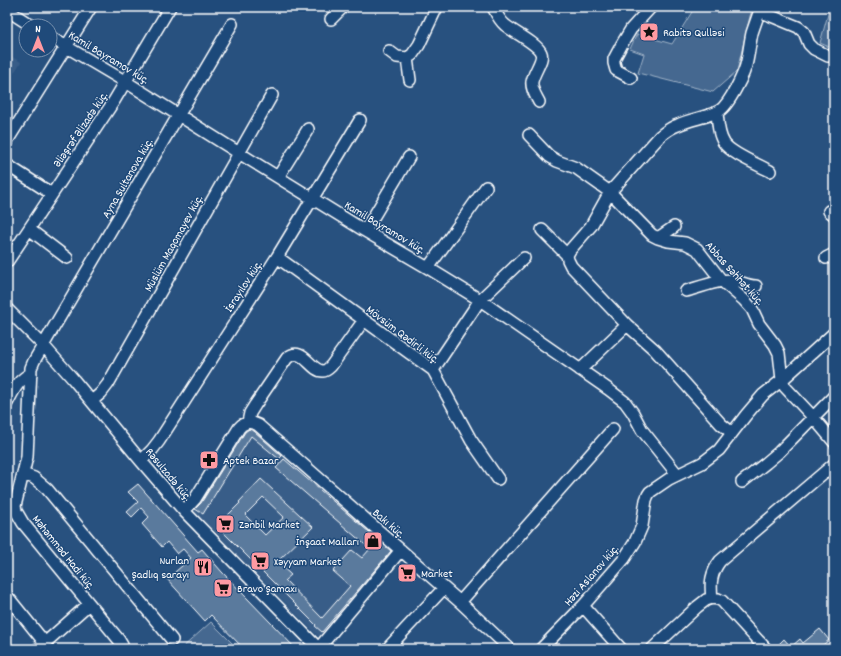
<svg xmlns="http://www.w3.org/2000/svg" width="841" height="656" font-family="Dekko,sans-serif">
<rect width="100%" height="100%" fill="#28517f"/>
<filter id="ink" filterUnits="userSpaceOnUse"><feTurbulence type="fractalNoise" baseFrequency=".025" numOctaves="2"/><feDisplacementMap in="SourceGraphic" scale="8" xChannelSelector="R" yChannelSelector="G"/><feConvolveMatrix kernelMatrix="1 2 1 2 8 2 1 2 1" color-interpolation-filters="sRGB"/></filter>
<g filter="url(#ink)">
<path fill="#375d88" d="M7,54L21,62L7,84Z
M247,426L254,427L395,551L321,639L192,509L242,429Z"/>
<path fill="#446890" stroke="#a2b4c8" d="M695,7H753L750,16L737,71L713,92L638,73L644,54L630,49L637,34L672,44Z
M830,7H834V49L820,43Z
M211,622L238,649H181Z"/>
<path fill="#5a7a9d" stroke="#fff" fill-rule="evenodd" d="M249,429L254,431L282,456L279,459L251,436L203,514L195,509L201,503L245,432Z
M284,459L391,551L322,632L315,626L316,625L217,526L240,503L239,502L261,479L313,527L277,562L291,575L285,580L322,618L350,586L333,571L352,550L362,558L370,549L276,468ZM263,497L284,517L265,535L245,515Z
M138,484L198,552L202,549L222,572L296,649H244L211,615L205,621L167,579L191,558L183,549L177,554L167,542L162,547L142,524L149,517L141,508L132,517L127,512L138,502L128,492Z
M820,629L829,640L818,649H780L777,646L784,639L791,647L800,639L803,643Z"/>
<g fill="none" stroke-linecap="round" stroke-linejoin="round">
<defs>
<path id="minor" d="M493,7C496,13 499,20 505,25C513,32 538,44 541,53C544,60 533,73 532,82C531,89 536,96 539,102
M7,10L32,26
M759,11L798,27L804,32L809,44L814,49L828,56
M331,19L343,7
M50,37L126,82L239,153L365,231L428,268L480,300L608,389L625,402L633,413L642,430L677,474
M389,51L397,57L407,58L412,55L419,45L437,7
M407,58L410,80
M631,78L616,70L614,63V59L622,44L631,29L651,7
M717,112C718,122 718,134 724,143C730,153 759,165 770,171
M529,135L549,156L557,161L576,168L610,192L652,235L658,238L668,241L685,243L697,249L722,281L744,300L752,309L759,324L775,345L779,353L782,380L785,387L813,417L834,442
M7,141L91,7
M7,165L52,194
M278,177L308,129
M829,211L834,215
M29,229L67,258
M542,230L567,255
M365,231L409,157
M658,238L674,227
M277,257L433,370L471,440L498,479
M826,258L834,254
M7,262L114,101L170,7
M428,268L486,187
M686,291C697,288 721,279 732,280C740,281 747,286 756,286
M7,309L44,346L73,379L141,461L184,511L319,649
M433,370L480,300L524,258
M580,370L627,325
M92,401L101,393L108,384L272,95
M7,403C13,392 18,379 31,374
M248,422L253,423L258,425L460,602L510,649
M248,422L250,413L255,405L287,358C303,345 310,371 323,371C326,371 329,368 331,366L364,320
M732,433L721,424L655,350L627,325L571,266L568,260L567,255L570,250L591,226L610,192L660,136C665,132 671,127 678,125C690,119 708,117 719,111C729,105 745,73 747,61C749,52 750,42 752,33C755,24 758,16 761,7
M141,461L152,450L159,441L277,257L360,120
M23,474L34,478L47,489L172,640
M742,482L766,463L779,452L834,396
M184,511L195,499L239,428L242,425L248,422
M7,596L45,643
M712,598C710,583 711,573 720,561L834,464
M712,598L718,599L722,601L766,649
M460,602L613,429
M583,606L621,649
M38,649L89,604
M122,649V645L119,640L23,523L16,511L15,506L27,457L31,368L34,361L232,24
M318,649L401,550
M387,649L444,588
M541,649L583,606L624,559L635,542L642,526L646,500L648,495L650,492L669,479L702,463L719,450L746,415L763,395L782,380L834,333
M652,649L697,607L706,600L712,598"/>
</defs>
<use href="#minor" stroke="#fff" stroke-width="14"/>
<use href="#minor" stroke="#1f4a7a" stroke-width="11"/>
</g>
</g>
<defs>
<symbol id="sight-square" viewBox="-11 -11 22 22"><rect x="-9" y="-9" width="18" height="18" rx="4" fill="#ff9aa2" stroke="#1f4a7a"/><path d="M0-6L1.8-2.2L6-1.7L2.9 1.2L3.7 5.4L0 3.3L-3.7 5.4L-2.9 1.2L-6-1.7L-1.8-2.2Z" fill="#111"/></symbol>
<symbol id="pharmacy-square" viewBox="-11 -11 22 22"><rect x="-9" y="-9" width="18" height="18" rx="4" fill="#ff9aa2" stroke="#1f4a7a"/><path d="M-2-6h4v4h4v4h-4v4h-4v-4h-4v-4h4Z" fill="#111"/></symbol>
<symbol id="supermarket-square" viewBox="-11 -11 22 22"><rect x="-9" y="-9" width="18" height="18" rx="4" fill="#ff9aa2" stroke="#1f4a7a"/><path d="M-6-5.5h2.5l.6 2H6L4.5 2H-2.5L-4.4-4H-6ZM-1.5 3.2a1.3 1.3 0 1 0 .1 0ZM3 3.2a1.3 1.3 0 1 0 .1 0Z" fill="#111"/></symbol>
<symbol id="shop-square" viewBox="-11 -11 22 22"><rect x="-9" y="-9" width="18" height="18" rx="4" fill="#ff9aa2" stroke="#1f4a7a"/><path d="M-5-2.5h2.3a2.7 3.5 0 0 1 5.4 0H5L5.5 6h-11ZM-1.5-2.5h3a1.5 2.3 0 0 0-3 0Z" fill="#111"/></symbol>
<symbol id="restaurant-square" viewBox="-11 -11 22 22"><rect x="-9" y="-9" width="18" height="18" rx="4" fill="#ff9aa2" stroke="#1f4a7a"/><path d="M-5-6h1v4h1v-4h1v4h1v-4h1v5L-1.5 .5V6h-2V.5L-5-1ZM5-6V6H3V1.5H1.5Q1.5-4 5-6Z" fill="#111"/></symbol>
</defs>
<g fill-rule="evenodd">
<use href="#sight-square" x="638" y="21" width="22" height="22"/>
<use href="#pharmacy-square" x="198" y="449" width="22" height="22"/>
<use href="#supermarket-square" x="214" y="513" width="22" height="22"/>
<use href="#shop-square" x="362" y="530" width="22" height="22"/>
<use href="#supermarket-square" x="249" y="550" width="22" height="22"/>
<use href="#restaurant-square" x="192" y="556" width="22" height="22"/>
<use href="#supermarket-square" x="396" y="562" width="22" height="22"/>
<use href="#supermarket-square" x="212" y="577" width="22" height="22"/>
</g>
<g text-anchor="middle" stroke-width="3" stroke-linejoin="round" paint-order="stroke">
<g font-size="12" fill="#fff" stroke="#1f4a7a" text-anchor="start">
<text x="663" y="36">Rabitə Qulləsi</text>
<text x="223" y="464">Aptek Bazar</text>
<text x="239" y="528">Zənbil Market</text>
<text x="359" y="545" text-anchor="end">İnşaat Malları</text>
<text x="189" y="564" text-anchor="end">Nurlan<tspan x="189" dy="14">Şadlıq sarayı</tspan></text>
<text x="274" y="565">Xəyyam Market</text>
<text x="421" y="577">Market</text>
<text x="237" y="592">Bravo Şamaxı</text>
</g>
<g font-size="12" fill="#fff" stroke="#1f4a7a">
<text transform="translate(109 57) rotate(31)" y="4">Kamil Bayramov küç.</text>
<text transform="translate(80 129) rotate(-56)" y="4">Əliəşrəf Əlizadə küç.</text>
<text transform="translate(127 178) rotate(-60)" y="4">Ayna Sultanova küç.</text>
<text transform="translate(385 227) rotate(31)" y="4">Kamil Bayramov küç.</text>
<text transform="translate(173 243) rotate(-61)" y="4">Müslüm Maqomayev küç.</text>
<text transform="translate(735 273) rotate(48)" y="4">Abbas Səhhət küç.</text>
<text transform="translate(243 286) rotate(-57)" y="4">İsrayılov küç.</text>
<text transform="translate(403 334) rotate(37)" y="4">Mövsüm Qədirli küç.</text>
<text transform="translate(169 474) rotate(50)" y="4">Rəsulzadə küç.</text>
<text transform="translate(389 523) rotate(41)" y="4">Bakı küç.</text>
<text transform="translate(64 552) rotate(51)" y="4">Məhəmməd Hadi küç.</text>
<text transform="translate(591 575) rotate(-49)" y="4">Həzi Aslanov küç.</text>
</g>
</g>
<rect width="841" height="656" fill="none" stroke="#1f4a7a" stroke-width="24"/>
<rect x="12" y="12" width="817" height="632" fill="none" stroke="#fff" stroke-width="1.5" filter="url(#ink)"/>
<g transform="translate(38 38)"><circle r="19" fill="#1f4a7a" stroke="#7992af"/>
<path d="M0-3L7 15L0 10L-7 15Z" fill="#ff9aa2"/>
<text y="-6" font-size="11" font-weight="bold" text-anchor="middle" fill="#ffffff">N</text>
</g>
</svg>
